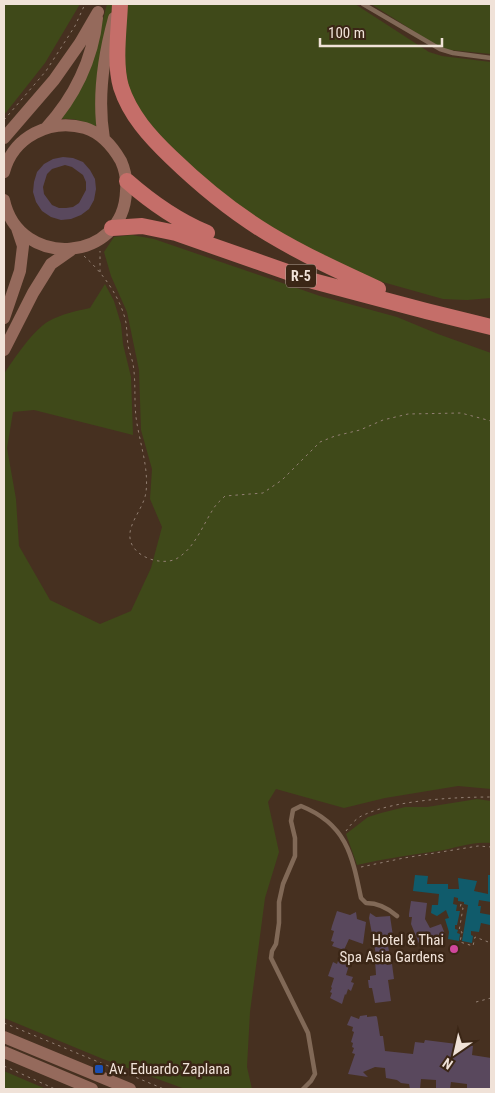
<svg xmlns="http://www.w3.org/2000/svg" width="495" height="1093" font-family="'Roboto Condensed',sans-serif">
<rect width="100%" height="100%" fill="#463020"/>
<path fill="#3f4919" d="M4,4H80L45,63L4,115Z
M107,4H113L97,86L96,128C83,121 75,118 61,119L93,58Z
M128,4H355L429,52L442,56L491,62V298L467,300L443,299L379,281L315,255L230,202L148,127L126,86L122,44Z
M371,4H491V54L451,50L439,47Z
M132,235L154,239L320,296L397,317L438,334L491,353V789L458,786L385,798L344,808L276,789L268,802L279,852L265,898L250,1012L247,1067L252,1089H185L103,1059L4,1018V374C13,360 34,329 49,321C62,314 76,311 90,308L105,284L114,301L121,324L123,344L131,377L133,435L34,410L13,412L7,448L16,499L19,546L50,600L100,624L131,611L151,568L162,527L150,499L152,469L141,430L139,370L127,312L111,276L104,252L114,237Z
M477,799L491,801V843C472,841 456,848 438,851C410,855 383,859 357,865L346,834L368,817L381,813L405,807H427Z
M4,1071L46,1089H4Z"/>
<path fill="#105b6b" d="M415,875L428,876L427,884H448V889H459L458,878L477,881L474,891L488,894V875H491V902L479,900L478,906H481L480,913L491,915L490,925L481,923L479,932L471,931V935L473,936L472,943L462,941L468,905L464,904V902L458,901V898L454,897L453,904L457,905L456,911H460L457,925H455V929L458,930L457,933L460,934L459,941L448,939L449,932L445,919L449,918L446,910L437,916L431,913L432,905H438L439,894L413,891Z"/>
<path fill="#59485d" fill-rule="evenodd" d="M63,157L73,158L83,162L90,170L95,179L96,189L94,200L89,209L81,215L71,219L61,220L51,217L42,211L36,202L33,192L34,182L37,172L44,164L53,159ZM65,165L72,167L83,175L86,182V190L79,203L73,207L66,208H59L52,205L44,194L43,187L47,174L52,169Z
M411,901L427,903L425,919L430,928L441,924L445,934L420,946L411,924L412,917H409V914Z
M337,911L350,915L356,912L357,919L366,922L363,944L349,939L344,950L332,946L334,942L331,941L334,931L331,930L332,926Z
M370,913L376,917L390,916L393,936H389L390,946H388L389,951H386L387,965L392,964L394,979L388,980L391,1001L375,1003L372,988H369L368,980H370V976L376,975L375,960H377L369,918Z
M339,958L350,962L346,975L353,977L351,982L354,983L351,991L348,989L346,995L345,994L342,1004L330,998L332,993L330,992L332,988L331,987L334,978L328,976L333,962L337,964Z
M367,1015V1017L376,1016L377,1017L380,1036H383L385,1051L413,1054L415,1042L424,1043L425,1040L473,1046L472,1055L491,1058V1089H467V1084L451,1082L450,1089H436V1080L421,1079L420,1089H410L409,1084L401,1083L397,1080L386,1078L385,1068L375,1067L363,1072L368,1077L348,1074L355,1054L352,1053L354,1048L352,1047L353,1043L351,1042L354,1032L352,1031L353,1027L347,1025L351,1016L359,1019L360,1016Z"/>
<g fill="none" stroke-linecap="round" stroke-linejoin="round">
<path stroke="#938073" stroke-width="1" stroke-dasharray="2.5 4" stroke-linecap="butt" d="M4,120L46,71L75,26L85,4
M84,256C103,273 121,298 126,323C127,330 127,338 128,345C129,352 132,358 133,364C136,381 134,399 136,417C139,441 149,467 146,492C144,508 128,523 130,538C132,557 161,566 176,559C194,549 202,527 212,511C215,505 220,501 225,496L263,493L282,480L320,442L335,436L360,430L383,420L408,414L461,413L491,421
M100,272V251
M346,831C351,824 357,817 366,814C397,800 456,797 491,797
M361,867L404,858L478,846L491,847
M461,904L460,908H463L459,931L462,932L460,942L473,946L475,937L491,943
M476,1002L491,998
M4,1023L164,1089
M4,1066L55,1089"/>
<path stroke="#816957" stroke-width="4.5" d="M363,4L440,49L453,53L491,58
M303,1089L311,1081L315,1074L308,1033L271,958L272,951L276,944L279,923V902L283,884L295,856V838L291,821L293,810L301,806C346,824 352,854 361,898L366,903C379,903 388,908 397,916"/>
<path stroke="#956a5c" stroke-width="12" d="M46,128C74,98 93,59 97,18
M4,138L54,80L80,43L98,12
M104,139C97,98 103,58 114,18
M4,172C13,137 50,118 85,128C101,133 113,147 121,161C125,170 127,181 126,191C124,263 19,270 4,200
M4,318L20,271L23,246L17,228
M4,350L33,293L51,264L71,250
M4,1037L130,1089
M4,1052L92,1089"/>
<path stroke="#c56e69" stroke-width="16" d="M120,4C119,29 114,63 121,87C130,115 150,137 171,157C201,186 234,213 269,234C304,255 341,272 378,289
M127,181C152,203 176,220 207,233
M112,228L142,226L176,233L313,281L426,311L491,327"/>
</g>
<circle fill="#d1479c" stroke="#3b2616" stroke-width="2" cx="454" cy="949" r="5"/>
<rect fill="#1a4fb4" stroke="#3b2616" stroke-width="2" x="94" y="1064" width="10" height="10" rx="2.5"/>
<g text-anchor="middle" stroke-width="5" stroke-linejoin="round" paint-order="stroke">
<rect fill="#3b2616" stroke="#baaa9e" stroke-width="1" x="286" y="264.5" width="30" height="23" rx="4"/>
<g font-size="14" font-weight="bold" fill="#f0e2d8">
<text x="301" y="281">R-5</text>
</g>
<g font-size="15" fill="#f0e2d8" stroke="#3b2616" text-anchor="end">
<text x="444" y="945">Hotel &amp; Thai<tspan x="444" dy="17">Spa Asia Gardens</tspan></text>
<text x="109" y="1074" text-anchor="start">Av. Eduardo Zaplana</text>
</g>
</g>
<rect width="495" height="1093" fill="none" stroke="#f0e2d8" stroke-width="10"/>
<g transform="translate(455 1053) rotate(214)" stroke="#3b2616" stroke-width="4" paint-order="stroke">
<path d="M0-4L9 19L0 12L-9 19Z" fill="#f0e2d8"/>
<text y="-8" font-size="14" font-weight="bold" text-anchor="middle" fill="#f0e2d8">N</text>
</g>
<path d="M320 38v8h122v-8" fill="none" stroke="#f0e2d8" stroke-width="2.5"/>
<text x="328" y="38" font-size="15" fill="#f0e2d8" stroke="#3b2616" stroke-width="4" paint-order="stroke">100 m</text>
</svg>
